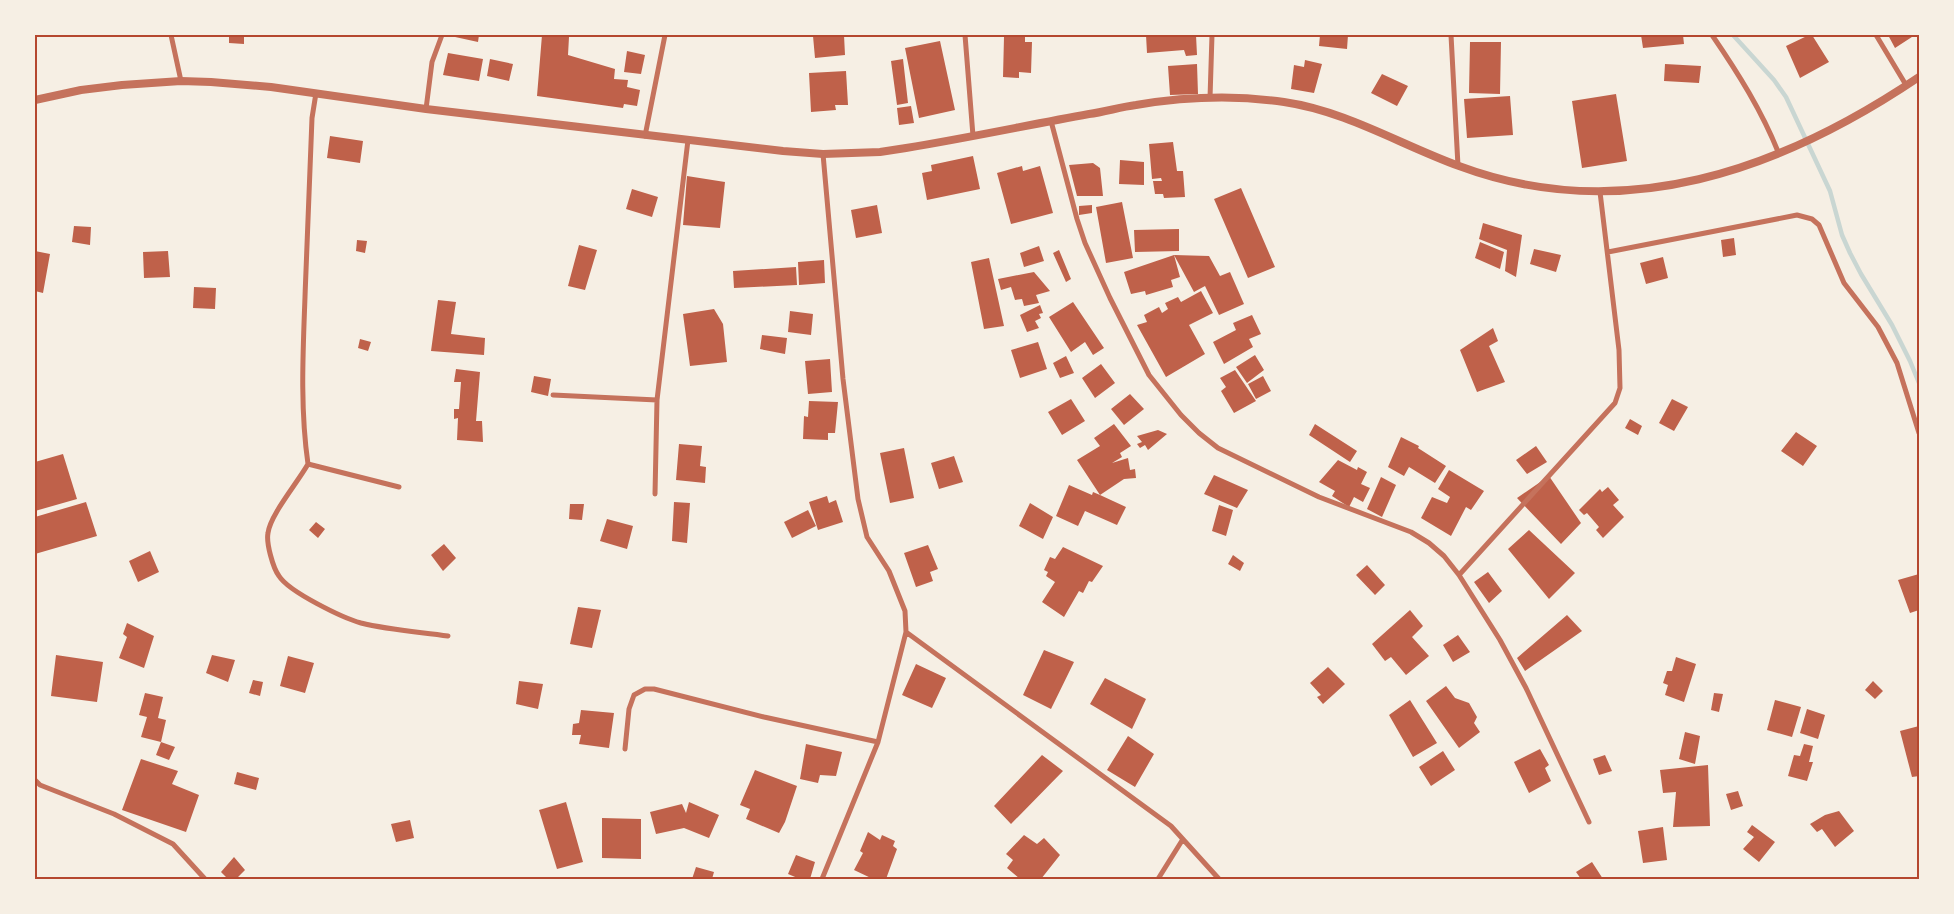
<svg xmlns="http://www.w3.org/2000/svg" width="1954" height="914" font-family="Manrope,sans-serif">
<rect width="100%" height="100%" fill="#f6efe4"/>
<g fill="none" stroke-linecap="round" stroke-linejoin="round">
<path stroke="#c9d6d2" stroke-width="4.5" d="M1733,35L1774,80L1786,97L1830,191L1842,235L1850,253L1861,274L1892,325L1910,361L1919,383"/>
</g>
<path fill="#bf614a" d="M229,35H244V44L229,43Z
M446,35H479L478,42Z
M542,35L569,37L568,55L615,69L614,79L628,80L627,87L640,90L637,106L624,104L623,108L537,96Z
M844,35L845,55L815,58L813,36Z
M1146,35H1196L1197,55L1186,56L1184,50L1147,53Z
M1320,35H1348L1347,49L1319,46Z
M1641,35H1683L1684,44L1643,48Z
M1809,35H1812L1829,62L1800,78L1786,46Z
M1888,35H1915L1895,48Z
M1004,37H1025V42H1032L1031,73L1019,72V78L1003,77Z
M940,41L955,110L919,118L905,48Z
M1470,42H1501L1500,94L1469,93Z
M627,51L645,55L641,74L624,72Z
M448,53L483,59L479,81L443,75Z
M490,59L513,64L509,81L487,76Z
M903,59L908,103L897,105L891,61Z
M1305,60L1322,64L1314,93L1291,89L1294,65L1304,67Z
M1197,64L1198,94L1170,95L1168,66Z
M1665,64L1701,66L1699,83L1664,81Z
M846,71L848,105H835L836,110L811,112L809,73Z
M1382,74L1408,86L1397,106L1371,93Z
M1616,94L1627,161L1582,168L1572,101Z
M1510,96L1513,135L1467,138L1464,99Z
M911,106L914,123L899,125L897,108Z
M330,136L363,141L360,163L327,158Z
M1173,142L1177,171H1183L1185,197L1164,198L1163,194H1155L1153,181H1162L1161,178L1152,179L1149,144Z
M973,156L980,189L927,200L922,173L932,171L931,165Z
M1120,160L1144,162V185L1119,184Z
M1093,163L1100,168L1103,196H1077L1069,165Z
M1022,166L1023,171L1040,166L1053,213L1011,224L997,173Z
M687,176L725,182L720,228L683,225Z
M1241,188L1275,267L1248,278L1214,199Z
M632,189L658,197L652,217L626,209Z
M1122,202L1133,258L1106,263L1096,207Z
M877,205L882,233L856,238L851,210Z
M1092,205V213L1079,215V206Z
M1483,223L1522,235L1516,277L1505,271L1507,250L1479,239Z
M74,226L91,227L90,245L72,242Z
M1179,229V251L1135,252L1134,230Z
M1734,238L1736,255L1723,257L1721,240Z
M357,240L367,241L365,253L356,251Z
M1480,242L1504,252L1500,269L1475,258Z
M579,245L597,250L585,290L568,286Z
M1039,246L1044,261L1024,267L1020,253Z
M1534,249L1561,255L1556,272L1530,264Z
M1059,250L1071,279L1066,282L1053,253Z
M35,251L50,254L43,293L35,291Z
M168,251L170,277L144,278L143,252Z
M1174,255L1180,277L1171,280L1173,287L1146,295L1145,291L1131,294L1124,272Z
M1174,255L1209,256L1220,276L1230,272L1244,304L1219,315L1205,286L1194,292Z
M1663,257L1668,278L1646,284L1640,263Z
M989,258L1004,326L984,329L971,262Z
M824,260L825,283L799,285L798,262Z
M796,267L797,285L734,288L733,271Z
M1034,272L1050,291L1036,295L1039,303L1024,306L1022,299L1015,300L1011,287L1001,290L998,279Z
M194,287L216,288L215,309L193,308Z
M1201,291L1213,313L1189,325L1205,354L1166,377L1137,325L1147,322L1144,315L1159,307L1162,313L1168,309L1165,303L1178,297L1181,302Z
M438,300L456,302L451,334L485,338L484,355L431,351Z
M1073,302L1104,348L1093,355L1085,342L1071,352L1049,317Z
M1040,305L1043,313L1039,314L1041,318L1035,321L1039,328L1027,332L1020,315Z
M714,309L723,324L727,362L690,366L683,314Z
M790,311L813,314L811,335L788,332Z
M1252,315L1261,334L1249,339L1253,347L1224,364L1213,342L1236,330L1233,323Z
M1493,328L1498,341L1489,346L1505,382L1477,392L1460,350Z
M762,335L787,338L785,354L760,349Z
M360,339L371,342L368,351L358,348Z
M1038,342L1047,369L1020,378L1011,350Z
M1255,355L1264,370L1247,383L1236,367Z
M1066,356L1074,373L1060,378L1053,363Z
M830,359L832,392L808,394L805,361Z
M1101,364L1115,383L1095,398L1082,378Z
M456,369L480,372L476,421H482L483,442L457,440L458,418L454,419V409H459L461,382H454Z
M1235,370L1256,401L1234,413L1221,391L1226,387L1220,378Z
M534,376L551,379L548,396L531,392Z
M1263,376L1271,391L1256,399L1248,384Z
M1130,394L1144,409L1124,425L1111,409Z
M1071,399L1085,421L1062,435L1048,412Z
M1672,399L1688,407L1674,431L1659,423Z
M809,401L838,402L835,433H828V440L803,439L804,416L808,417Z
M1630,419L1642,426L1638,435L1625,428Z
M1114,424L1131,446L1120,453L1122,457L1112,463L1128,458L1130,470L1135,469L1136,478L1124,479L1100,495L1126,507L1117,525L1085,511L1078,526L1056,516L1069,485L1092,495L1093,492L1100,495L1077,460L1100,446L1094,438Z
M1315,424L1357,451L1350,462L1309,435Z
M1158,430L1167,434L1148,450L1145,445L1140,448L1137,444L1142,442L1137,436Z
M1796,432L1817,446L1803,466L1781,451Z
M1401,437L1419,446L1418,448L1446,466L1435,483L1409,467L1404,476L1388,467Z
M679,444L702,446L700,466L706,467L705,483L676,480Z
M1536,446L1547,462L1527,474L1516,460Z
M904,448L914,498L890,503L880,453Z
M63,454L77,499L35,511V462Z
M954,456L963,482L939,489L931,463Z
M1338,460L1357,470L1358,467L1367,472L1361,484L1370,488L1363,502L1354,497L1349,507L1332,496L1335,491L1319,482Z
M1449,470L1484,491L1471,510L1466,507L1451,536L1421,518L1432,497L1447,503L1450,497L1438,489Z
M1214,475L1248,490L1237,508L1204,494Z
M1549,476L1581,523L1561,544L1517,498Z
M1381,477L1396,485L1382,517L1367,509Z
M1608,487L1619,500L1613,505L1624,517L1603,538L1596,530L1599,527L1587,513L1584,515L1579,510L1600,489L1602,492Z
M827,496L829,503L836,500L843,522L818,530L809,502Z
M86,502L97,536L35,554V517Z
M674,502L690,503L687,543L672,541Z
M1030,503L1053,517L1043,539L1019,526Z
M570,504H584L582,520L569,519Z
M1219,505L1233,510L1226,536L1212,531Z
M808,510L816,526L792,538L784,522Z
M607,519L633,526L627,549L600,541Z
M316,522L325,529L318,538L309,530Z
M1529,530L1575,573L1549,599L1508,549Z
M444,544L456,558L443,571L431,555Z
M928,545L938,569L930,572L933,581L916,587L904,553Z
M1063,547L1103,566L1092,582L1089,581L1083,593L1079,591L1064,617L1042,602L1055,582L1046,576L1048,572L1044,570L1050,557L1055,559Z
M150,551L159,572L138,582L129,561Z
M1233,555L1244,563L1240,571L1228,564Z
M1367,565L1385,585L1375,595L1356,575Z
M1488,572L1502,591L1489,603L1474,582Z
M1919,574V610L1910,613L1898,580Z
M578,607L601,610L592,648L570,644Z
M1410,610L1423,626L1412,637L1429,656L1406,675L1391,657L1385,661L1372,644Z
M1567,615L1582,631L1525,671L1517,658Z
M127,623L154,636L144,668L119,658L127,637L123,634Z
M1458,635L1470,652L1453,662L1443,645Z
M1044,650L1074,662L1051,709L1023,695Z
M56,655L103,662L97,702L51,696Z
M212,655L235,660L228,682L206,673Z
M288,656L314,663L305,693L280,686Z
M1676,657L1696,664L1684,702L1665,695L1668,685L1663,683L1667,671H1672Z
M916,664L946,678L932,708L902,695Z
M1328,667L1345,684L1323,704L1317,697L1321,695L1310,683Z
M1105,678L1146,699L1132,729L1090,704Z
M253,680L263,682L260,696L249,693Z
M519,681L543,684L538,709L516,704Z
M1873,681L1883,691L1875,699L1865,690Z
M1446,686L1455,698L1469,703L1477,717L1474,723L1480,732L1459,748L1426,701Z
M145,693L163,697L158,718L166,720L161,742L175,747L169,760L156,755L161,742L141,737L147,717L139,715Z
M1714,693L1723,694L1719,712L1711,710Z
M1410,700L1437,743L1413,757L1389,715Z
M1775,700L1801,707L1792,737L1767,730Z
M1807,709L1825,715L1818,739L1800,733Z
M581,710L614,713L609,748L579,744L581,735H572L573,724L579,723Z
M1919,726V776L1912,777L1900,731Z
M1685,732L1700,736L1695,764L1679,759Z
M1128,736L1154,754L1135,787L1107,770Z
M806,744L842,752L836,776L820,775L818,783L800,779Z
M1804,744L1813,746L1809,762H1813L1807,781L1788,776L1794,755L1800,756Z
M1540,749L1549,765L1545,768L1551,781L1529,793L1514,762Z
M1443,751L1455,770L1431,786L1419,767Z
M1042,755L1063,771L1011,824L994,806Z
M1605,755L1612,771L1599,775L1593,759Z
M141,759L178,771L172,784L199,795L186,832L122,810Z
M1708,765L1710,826L1673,827L1676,792L1663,793L1660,770Z
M755,770L797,786L785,822L779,833L746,819L750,809L740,805Z
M237,772L259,778L256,790L234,784Z
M1738,791L1743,806L1731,810L1726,794Z
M566,802L583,862L557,869L539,810Z
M689,802L719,815L709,838L684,828L656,834L650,812L682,804L686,813Z
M1839,811L1854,831L1835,847L1822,829L1817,832L1810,824L1825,815Z
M602,818L641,819V859L602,858Z
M410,820L414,838L396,842L391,824Z
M1752,825L1775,842L1759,862L1743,849L1754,837L1747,832Z
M1663,827L1667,860L1643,863L1638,831Z
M868,832L880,840L882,835L895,841L893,846L897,849L886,879H873L854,870L863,853L860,851Z
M1024,835L1037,844L1044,838L1060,855L1041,879H1020L1007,868L1013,860L1006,854Z
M796,855L815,862L810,879H800L788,874Z
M234,857L245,870L236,879H228L221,872Z
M1592,862L1603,879H1581L1576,872Z
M696,867L714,872L712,879H692Z"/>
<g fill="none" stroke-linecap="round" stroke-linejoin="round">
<path stroke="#c5725c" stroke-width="5" d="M171,35L181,81
M965,35L973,136
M1451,35L1458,166
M1712,35C1738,73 1762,111 1779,154
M1876,35L1906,85
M316,93L312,118C310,177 307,237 305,297C303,352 300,409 308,464C298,482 270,515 268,533C266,543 273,568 279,576C289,592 343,618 361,623C389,630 420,632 448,636
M1210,98L1212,35
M426,109L432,62L442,35
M1051,121L1077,219L1085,243L1110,298L1149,375L1181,415L1199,433L1218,448L1319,497L1411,532L1429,543L1444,556L1459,575L1500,640L1526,688L1589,822
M645,136L665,35
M1608,252L1797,215L1812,219L1819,225L1844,283L1878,327L1897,363L1919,433
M553,395L657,400
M308,464L399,487
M655,494L657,400L688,140
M1459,575L1615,403L1620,388L1619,350L1600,192
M906,632L1171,826L1219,879
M625,749L629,709L634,695L645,689H654L764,717L878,742
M35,780L40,785L114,814L173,844L205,879
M822,879L878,742L906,632L905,611L889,571L867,537L858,499L843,379L823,154
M1158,879L1183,839"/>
<path stroke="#c5725c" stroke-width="8" d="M35,100L81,90L122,85L181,81L211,82L271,87L426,109L783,151L823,154L880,152L906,148C967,138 1028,125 1089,114C1105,112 1120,107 1136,105C1184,97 1236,95 1284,102C1346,111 1401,145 1459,166C1623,227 1781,170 1919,77"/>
</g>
<rect width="1954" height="914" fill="none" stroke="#f6efe4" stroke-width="72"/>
<rect x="36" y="36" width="1882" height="842" fill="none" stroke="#b5482f" stroke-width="2"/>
</svg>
